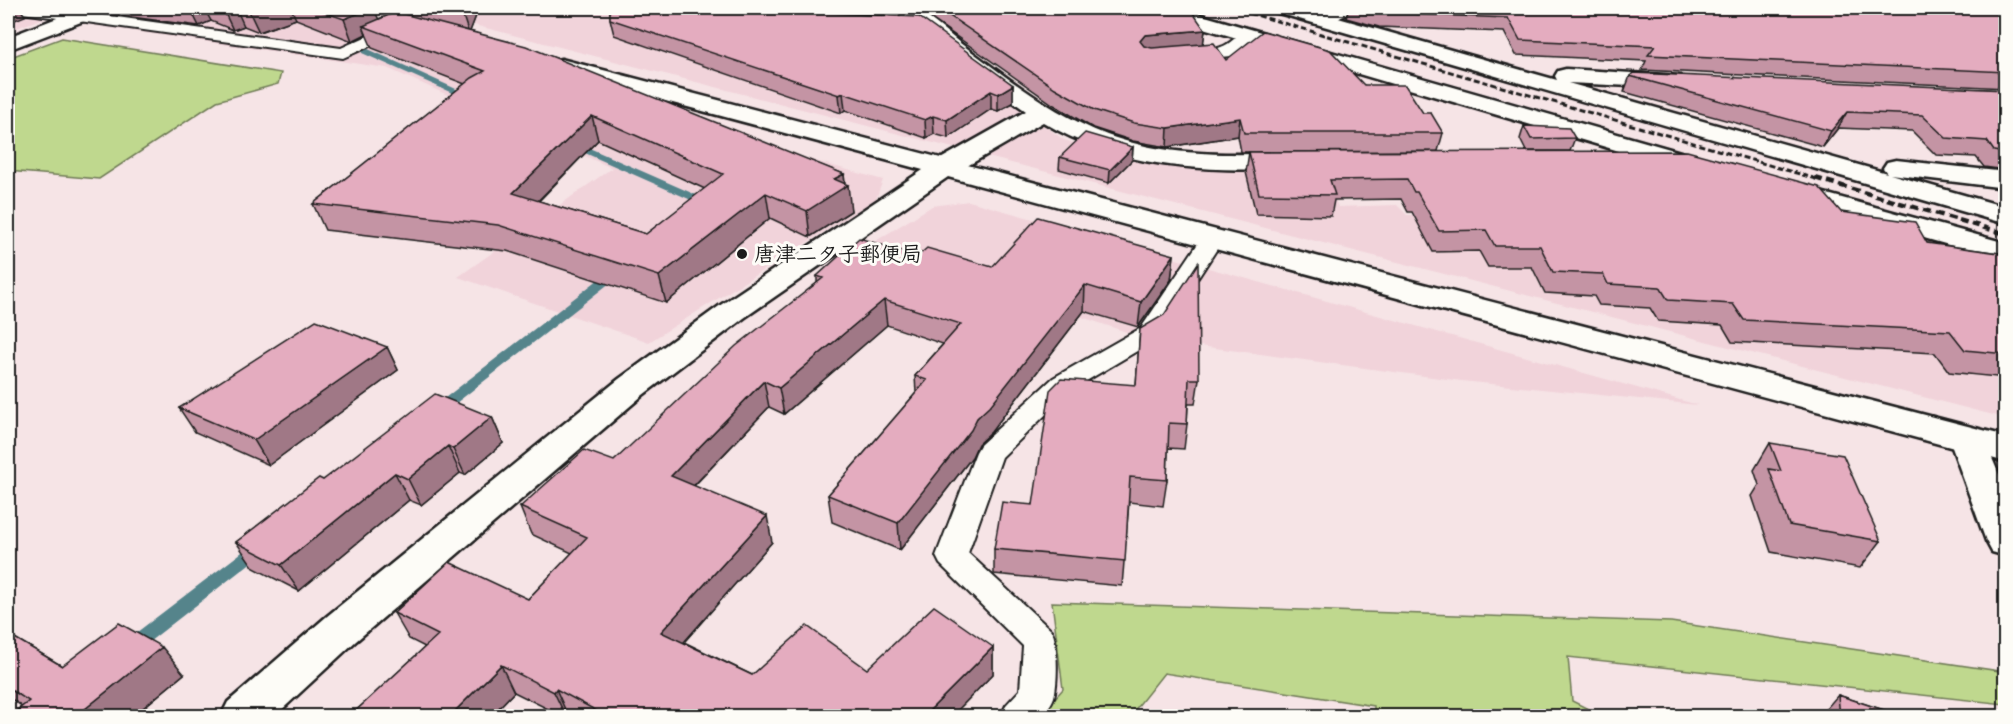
<svg xmlns="http://www.w3.org/2000/svg" width="2013" height="724" font-family="Kalam,'Klee One',sans-serif">
<rect width="100%" height="100%" fill="#f6e4e6"/>
<filter id="ink" filterUnits="userSpaceOnUse"><feTurbulence type="fractalNoise" baseFrequency=".0167" numOctaves="2"/><feDisplacementMap in="SourceGraphic" scale="12" xChannelSelector="R" yChannelSelector="G"/><feConvolveMatrix kernelMatrix="1 2 1 2 8 2 1 2 1" color-interpolation-filters="sRGB"/></filter>
<g filter="url(#ink)">
<path fill="#f1d3da" d="M8,8H71L8,31Z
M128,8L280,9L883,180L876,199L649,342L458,277L612,168L387,68L92,25Z
M408,8H761L956,61L1064,140L1136,162L1323,167L1338,207L1397,205L1407,215H1551L1739,181L2005,257V418Z
M969,201L1698,405L1462,381L1147,339L981,283L858,252L932,206Z"/>
<path fill="#bfd88e" stroke="#6e7a55" stroke-width="1.5" d="M62,38L281,73L278,84L217,101L99,179L8,171V58Z
M1052,602L1671,622L2006,672L2005,704L1568,657L1572,701L1602,716H1374V706L1164,673L1130,716H1039L1063,689Z"/>
<g fill="none" stroke-linecap="round" stroke-linejoin="round">
<path fill="#54848b" fill-rule="evenodd" d="M362,49H368L476,98L468,100L362,53Z
M571,140L710,201L712,203L706,207H698V203L567,145V141Z
M616,268L622,272L620,275L442,414H432L430,411L432,408L612,269Z
M260,541L266,543L268,547L266,551L136,652L130,654L124,652L121,647L124,642L254,543Z"/>
<defs>
<path id="service" d="M14,8H52L341,48L394,24H406L408,27L406,30L343,58L22,13Z
M1337,8H1388L1389,9C1380,19 1363,10 1351,13C1339,16 1331,27 1318,23L1316,20Z
M1247,31L1255,36L1232,56L1187,60L1181,59L1178,55L1181,51C1194,48 1210,52 1221,47C1231,44 1237,34 1247,31Z
M1213,231L1221,233L1224,238L1159,338L1071,390L1002,457L968,553L1052,631C1058,644 1058,682 1054,697C1051,705 1046,711 1040,716H1001L1006,705L1020,690L1023,646L940,564L936,556L976,452L980,445L1053,378L1141,328L1205,233Z"/>
<path id="minor" d="M83,8H110L107,12L8,50V37Z
M890,8C895,7 907,6 912,8C923,11 950,35 960,43C1006,77 1054,115 1107,135C1167,157 1230,155 1293,153L1302,156L1306,161L1302,166L1293,169C1202,171 1124,170 1043,122L955,173L946,175L937,173L933,167L937,161L1026,111L972,73Z
M1146,8H1177L1698,157L1702,163L1698,169L1689,171L1680,169L1149,12Z
M1272,8H1303L1557,80L1555,76L1558,71L1566,69L1681,76L1685,81L1681,86L1673,88L1568,83L1887,173L1883,168L1887,162L1896,160L2006,172V188L1890,174L2006,207V224L1275,12Z
M1791,184L2006,243V261L1781,198L1778,192L1781,186Z
M1967,427L1980,430L2006,491V556L1992,552L1986,541L1949,439L1954,430Z"/>
<path id="tertiary" d="M561,59L2006,436V462L948,177L744,318L643,395L356,641L275,716H221L228,702L326,617L619,379L722,304L923,170L553,71L550,66L553,61Z"/>
</defs>
<use href="#service" stroke="#1c1c1c" stroke-width="4"/>
<use href="#minor" stroke="#1c1c1c" stroke-width="5"/>
<use href="#tertiary" stroke="#1c1c1c" stroke-width="5"/>
<use href="#service" fill="#fdfcf7" fill-rule="evenodd"/>
<use href="#minor" fill="#fdfcf7" fill-rule="evenodd"/>
<use href="#tertiary" fill="#fdfcf7" fill-rule="evenodd"/>
<path stroke="#1c1c1c" stroke-width="3" stroke-dasharray="6 3" stroke-linecap="butt" d="M1232,8L1820,180"/>
<path stroke="#1c1c1c" stroke-width="4.5" stroke-dasharray="8 4.5" stroke-linecap="butt" d="M1815,178L2006,234"/>
</g>
<path fill="#c494a4" stroke="#1c1c1c" stroke-width="1.5" fill-rule="evenodd" d="M105,8H479L470,31L844,174L845,184L851,211L810,237L770,218L666,303L507,251L325,230L313,204L465,84L372,48L366,34L352,41L296,19L259,32L244,26L233,30L211,21L199,26L109,14ZM375,9L392,14L378,19ZM598,140L705,189L646,234L539,201Z
M610,8H899V16L1013,85V103L998,111L991,109L948,138L934,134L926,138L845,110L841,113L614,35L610,19Z
M916,8H1182L1205,30L1203,44L1226,60L1364,85L1423,113L1443,133L1438,151L1241,152L1238,136L1167,147L1133,141L1093,128L1054,105Z
M1310,8H1334L1325,12Z
M1349,8H2006V88L1642,70L1646,61L1516,55L1504,32L1379,27L1346,18Z
M1630,76L2006,90V170L1984,167L1976,157L1936,155L1912,131L1838,128L1823,147L1624,92Z
M1524,126L1575,138L1570,151H1526L1520,139Z
M1133,147L1132,160L1109,183L1059,169L1060,157Z
M1249,152L1841,212L1927,243L2006,254V378L1949,372L1935,353L1732,342L1722,325L1658,321L1650,308L1599,305L1594,296L1545,293L1532,267H1488L1479,251L1433,252L1412,212H1408L1401,199L1334,200L1331,216L1256,214L1246,172Z
M2006,181V197L2000,190Z
M1174,255L1171,280L1138,327L1084,311L991,432L978,444L972,457L900,550L832,522L828,495L916,393L915,376L943,344L887,325L784,414L769,407L694,486L772,542L684,642L752,675L867,669L993,647V674L951,717H570L568,716L567,717H564L514,692L490,717H349L425,647L409,639L394,613L528,599L572,553L531,534L520,507L614,461L817,283V276L918,256L992,267Z
M1140,329L1199,379L1195,404H1188L1187,424L1184,449L1168,448L1167,480L1163,506L1129,502L1122,586L994,574V549L1136,385Z
M387,347L398,370L269,465L195,432L179,408Z
M492,417L503,443L465,475L460,473L421,505L409,500L299,591L254,568L236,542L323,480Z
M1770,443L1881,541L1860,568L1771,552L1752,496L1759,485L1754,470Z
M8,634L62,666L184,674L132,717H9L22,706L8,697Z
M1838,695L1905,717H1819Z"/>
<path fill="#a07886" stroke="#1c1c1c" stroke-width="1.5" d="M8,8H20L25,16L8,23Z
M190,8H204L211,21L199,26Z
M228,8H236L244,26L233,30L223,9Z
M260,8H291L296,19L259,32L249,11Z
M372,8H374L382,28L363,26L366,34L352,41L344,19Z
M464,8H479L469,34L462,13Z
M782,8H793L794,15L785,20Z
M1326,8H1334L1325,12Z
M1205,30L1203,46L1144,52L1140,41L1145,35Z
M1013,85V103L998,111V94Z
M991,91V109L948,138L947,120Z
M843,93L845,110L841,113L839,95Z
M1847,112L1838,128L1823,147L1831,131Z
M592,116L598,140L521,218L513,193Z
M933,116L934,134L926,138L925,120Z
M1240,118L1238,136L1167,147L1168,128Z
M1133,147L1132,160L1109,183L1110,170Z
M844,174L845,187L848,185L851,211L810,237L807,211L834,179Z
M766,193L770,218L666,303L659,276Z
M1174,255L1171,280L1138,327L1141,302Z
M1085,285L1084,311L991,432L978,444L972,457L900,550L898,523L977,418Z
M884,300L887,325L784,414L779,388Z
M387,347L398,370L269,465L254,440Z
M764,381L769,407L678,502L671,476Z
M492,417L503,443L465,475L453,449Z
M448,446L460,473L421,505L408,479Z
M395,473L409,500L299,591L281,565Z
M767,516L772,542L670,658L661,632Z
M162,647L184,674L132,717H75Z
M993,647V674L951,717H923Z
M501,665L514,692L490,717H449Z
M556,689L568,716L567,717H566L554,692Z"/>
<path fill="#e4acbf" stroke="#1c1c1c" stroke-width="1.5" fill-rule="evenodd" d="M240,8H260L249,11Z
M312,8H372L344,19Z
M442,8H464L462,13Z
M610,8H782L786,11L919,17L1013,85L998,94L991,91L947,120L933,116L925,120L843,93L839,95L610,19Z
M938,8H1182L1191,10L1205,30L1145,35L1140,41L1144,46L1152,48L1214,43L1226,60L1263,31L1330,50L1364,85H1405L1423,113H1431L1443,133H1244L1240,118L1168,128L1134,123L1094,110L1055,88Z
M1363,8H2006V72L1648,55L1655,46L1520,40L1508,18L1382,13Z
M396,12L526,46L844,174L834,179L848,185L807,211L766,193L659,276L498,225L313,204L472,78L485,71L363,26ZM592,116L723,174L646,234L513,193Z
M1633,73L2006,90V153L1994,151L1987,141L1946,138L1922,115L1847,112L1831,131L1630,76Z
M1524,126L1569,128L1575,138L1531,139Z
M1085,133L1133,147L1110,170L1060,157Z
M1687,151L1819,187L1841,212L1915,222L1927,243L2006,254V354L1965,350L1950,331L1744,320L1733,304L1668,300L1660,287L1608,284L1603,274L1553,272L1540,246H1495L1486,230L1439,231L1417,192H1414L1407,179L1330,180L1335,195L1259,194L1249,152Z
M1038,217L1174,255L1141,302L1085,285L990,406L977,418L971,430L898,523L828,495L927,380L915,376L961,324L884,300L779,388L764,381L671,476L767,516L661,632L752,675L807,626L867,669L934,606L993,647L923,717H608L556,689L554,692L501,665L449,717H349L438,635L394,613L449,562L528,599L587,537L520,507L584,450L614,461L736,346L823,278L817,276L859,238L918,256L927,248L992,267Z
M1198,263L1199,379H1189L1187,424L1169,423L1167,480L1130,477L1125,561L994,549L1002,502L1033,505L1050,390L1061,379L1136,385L1140,329L1164,315Z
M316,320L387,347L254,440L179,408Z
M435,394L492,417L453,449L448,446L408,479L395,473L281,565L236,542L319,478L323,480Z
M1770,443L1843,455L1881,541L1789,525L1769,469L1781,471Z
M119,623L162,647L75,717H9L29,701L8,688V634L62,666Z
M1838,695L1905,717H1840Z"/>
</g>
<circle fill="#1c1c1c" stroke="#fdfcf7" stroke-width="2" cx="742" cy="254" r="6"/>
<g text-anchor="middle" stroke-width="6" stroke-linejoin="round" paint-order="stroke">
<g font-size="21" font-weight="bold" fill="#1c1c1c" stroke="#fdfcf7" text-anchor="start">
<text x="754" y="261">唐津二タ子郵便局</text>
</g>
</g>
<rect width="2013" height="724" fill="none" stroke="#fdfcf7" stroke-width="30"/>
<rect x="15" y="15" width="1983" height="694" fill="none" stroke="#1c1c1c" stroke-width="2" filter="url(#ink)"/>
</svg>
